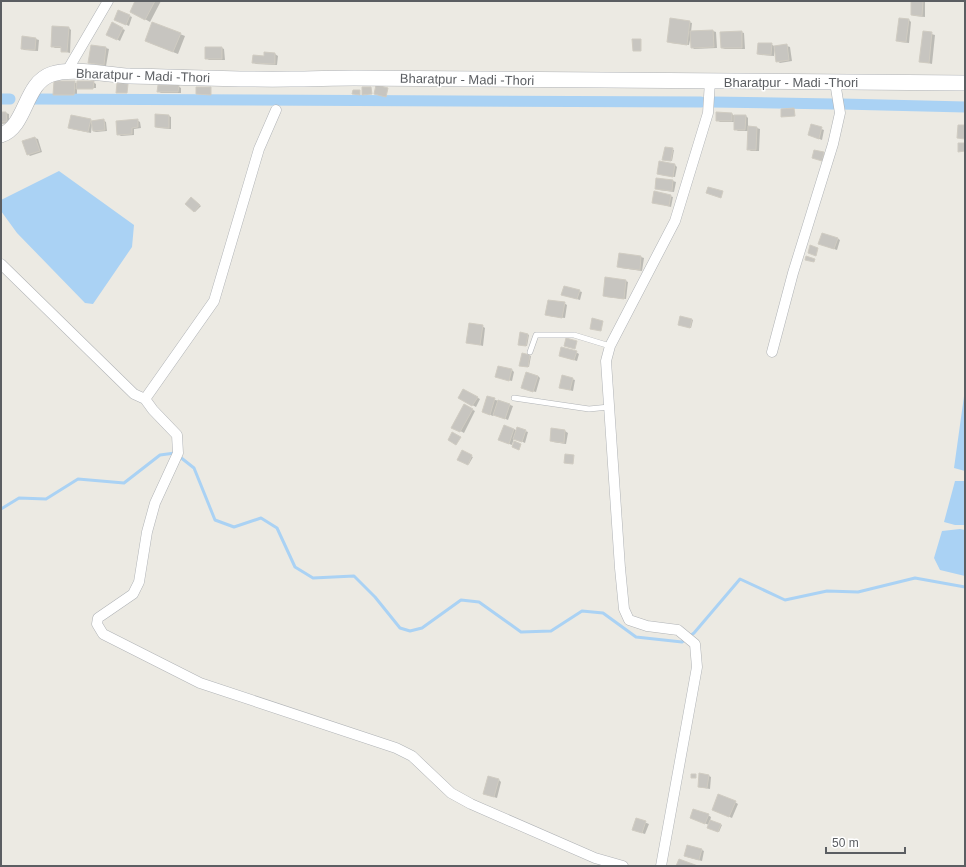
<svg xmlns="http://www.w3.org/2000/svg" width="966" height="867" font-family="Arial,sans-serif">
<rect width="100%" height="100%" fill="#eceae3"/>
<path fill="#aad2f4" d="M59,171L134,225L132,247L93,304L85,303L17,233L1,211V200Z
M965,389V471L954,468Z
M955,481H965V525H955L944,522Z
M960,529L965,530V576L940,570L934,558L942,531Z"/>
<path fill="#0003" d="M137,1H161L150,22L131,11Z
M912,1L925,2V17L915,16L912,15Z
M119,11L132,17L129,26L118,21Z
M909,20L911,22L909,43L900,42L897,40Z
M689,22L692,23L691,32L713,31L716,32L717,48L694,49L692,47L691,40H690L689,45L671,43L668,41Z
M112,24L125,30L120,41L107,34Z
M69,28L71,30L70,53L62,51V48H55L52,46Z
M741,32L744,33L745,49H725L722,48Z
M924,32L935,35L932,64L920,61Z
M180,34L185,36L178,54L150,43Z
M23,37L36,39L39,40L38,51L24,50L22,48Z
M771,44L774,46V56L761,55L758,54Z
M787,46L790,47L792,61L780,63L777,61Z
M106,48L109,49L106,66L89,62Z
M222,48L224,49L225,60H209L206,58Z
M275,54L278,56L277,65L256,64L253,62L265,57Z
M74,82L78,84L93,82L96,84V88H79V89L77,88V96H57L54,94Z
M178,86L181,88V93H161L158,91Z
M1,113H6L9,114V123L1,124Z
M732,114L735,116H746L748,118V127L757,128L760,129L759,151H751L748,149L749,131H738L735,129V122H720L717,120Z
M169,116L171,117V129L159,128L156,127Z
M90,120L92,121L103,120L106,122L107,131L96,132L93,131L92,124L91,133L72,129Z
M137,120L140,122L141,128L134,129V135L121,136L118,134Z
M812,125L824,130L822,140L809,135Z
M35,138L38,139L42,152L30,156L28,154Z
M666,148L674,150L672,161L664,160Z
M675,165L677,167L675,177L661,175Z
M657,179L673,181L676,182L674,192L659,190L656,188Z
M670,196L673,197L671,207L653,202Z
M192,199L201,206L195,212L186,204Z
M837,238L840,240L837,250L822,245Z
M620,254L641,257L644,258L642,271L621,268L618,266Z
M626,281L628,282L626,299L606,297L604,295Z
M579,291L582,292L580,300L563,295Z
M564,303L567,305L565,318L549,316Z
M681,317L693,320L691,328L680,325Z
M482,326L485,328L483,346L467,342Z
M521,333L529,335L527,346L520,345Z
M576,352L579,354L577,361L560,356Z
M530,356H531L529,367L521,366Z
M512,370L514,372L512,381L496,377Z
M538,376L540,378L536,392L525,389Z
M572,379L575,380L573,391L561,388Z
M463,390L480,399L476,407L459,398Z
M487,397L513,406L508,420L494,414L493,416L483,412Z
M464,405L475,411L464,433L453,427Z
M518,428L528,432L525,443L514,438L512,445L502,441L514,429L517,431Z
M565,431L568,433L566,444L553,442L551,440Z
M462,452L473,457L469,464L459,460Z
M709,776L711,777L710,789L699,787Z
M499,780L501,782L497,798L487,795Z
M735,802L738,804L732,818L716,811Z
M708,815L711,817L710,821L722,825L719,832L708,828L709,825L691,818Z
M637,819L649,824L645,834L636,831Z
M702,850L704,851L702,861L687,857Z"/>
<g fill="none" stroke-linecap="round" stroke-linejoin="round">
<path stroke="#aad2f4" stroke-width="3" d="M1,509L19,498L46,499L78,479L124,483L160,455L175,453L194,468L215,520L234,527L261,518L277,528L295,567L313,578L354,576L375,597L400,628L410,631L422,628L461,600L479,602L521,632L551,631L582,611L603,613L636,637L682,642L694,633L740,579L785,600L827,591L858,592L915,578L965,587"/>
<path stroke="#aad2f4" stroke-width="11" d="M1,99H10
M34,99L701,102
M712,102L833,104
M842,104L965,107"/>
</g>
<path fill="#c7c5c0" stroke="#d0ccc2" d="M135,1H155L145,20L130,12Z
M911,1H923L922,16L911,15Z
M118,10L130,15L126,25L114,20Z
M670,18L690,21L687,45L667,42Z
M899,18L909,19L906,42L896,41Z
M112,22L123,28L117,40L106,35Z
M152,22L181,33L173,52L145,41Z
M52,26L69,27L67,52H61V47H51Z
M713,30L714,47L691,48L690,31Z
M742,31V48H721L720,32Z
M923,31L932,32L929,63L919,62Z
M22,36L36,38L35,50L21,49Z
M632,39H641V51H633Z
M758,43H772L771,55L757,54Z
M787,44L789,60L776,62L774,46Z
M91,45L106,47L104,65L88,63Z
M205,47H222V59H205Z
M264,52L275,53V64L252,63L253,55L264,56Z
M54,81H75L74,95H53Z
M77,81H94L93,89H76Z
M117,83L128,84L127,93H116Z
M158,85H179L178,92H157Z
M376,85L388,88L386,97L374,94Z
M196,87H211V95L196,94Z
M362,87H371L372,94L362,95Z
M353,90H360V95L352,94Z
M794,108L795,116L781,117V109Z
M1,112H6L7,122H1Z
M716,112L732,113V121H716Z
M155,114L169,115V128L155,127Z
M71,115L91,119L88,132L68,128Z
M734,115H746L745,130H734Z
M104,119L105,130L93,131L91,121Z
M138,119V127L132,128V134L117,135L116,121Z
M811,124L822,127L819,139L808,135Z
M958,125H965V139L957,138Z
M748,126L757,127L756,150H747Z
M35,137L40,151L27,155L22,141Z
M958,143H965V151L958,152Z
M665,147L673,148L671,161L662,160Z
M814,150L824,152L822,161L812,158Z
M659,161L675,164L673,177L657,174Z
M656,178L673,180L672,191L655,189Z
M708,187L723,191L721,198L706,193Z
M654,191L671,195L669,206L652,203Z
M191,197L200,205L194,212L185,204Z
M822,233L838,238L834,249L818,244Z
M810,245L818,248L816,256L808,253Z
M619,253L641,256L640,270L617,267Z
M806,256L815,259L814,262L805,260Z
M605,277L626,280L624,299L603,296Z
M564,286L580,290L577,299L561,295Z
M548,300L565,302L562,318L545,315Z
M680,316L692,319L690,328L678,325Z
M592,318L603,321L601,331L590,329Z
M469,323L483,325L480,345L466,343Z
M520,332L528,334L526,346L518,345Z
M566,338L577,341L575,349L564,346Z
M561,347L577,351L574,360L559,356Z
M522,353L530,355L528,367L519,366Z
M498,366L512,369L509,381L495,377Z
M526,372L538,376L533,392L521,388Z
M562,375L573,378L570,390L559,388Z
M463,389L478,397L472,406L458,398Z
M487,396L495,398L490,415L482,412Z
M498,400L510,404L505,419L493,415Z
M464,404L473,409L460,432L451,428Z
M504,425L514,429L509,444L498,440Z
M517,427L526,430L522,442L513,439Z
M551,428L565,430L564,443L550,441Z
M452,432L461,437L456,445L448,440Z
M514,441L521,444L519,450L512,447Z
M462,450L472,455L468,465L457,460Z
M565,454L574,455L573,464L564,463Z
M699,773L709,775L707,788L698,787Z
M691,774H696V778H691Z
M488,776L499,779L494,797L483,794Z
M718,794L736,801L729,817L712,810Z
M693,809L709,814L705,824L690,818Z
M636,818L646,821L642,833L632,830Z
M710,820L721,824L718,832L707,828Z
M687,845L702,849L699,860L684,856Z
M679,859L698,866H676Z"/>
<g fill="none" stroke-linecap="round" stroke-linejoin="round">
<defs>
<path id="lane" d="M530,352L536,335H574L610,346
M514,398L589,409L609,407"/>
<path id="street" d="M67,71L108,1
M1,264L134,394L145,399L214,301L259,149L276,110
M772,352L793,273L833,144L840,113L835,82
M145,399L153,410L177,435L178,453L155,503L147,532L139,582L133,594L98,618L97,624L103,634L200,683L396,748L412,756L451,793L471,804L595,858L623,866
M661,866L697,667L695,644L678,630L647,626L629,620L624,609L620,568L606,361L610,346L675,221L708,113L710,81"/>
<path id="secondary" d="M1,135C27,126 24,83 52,74C73,67 107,75 130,76C184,77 237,80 291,79C312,79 333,78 354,78L965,83"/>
</defs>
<use href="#lane" stroke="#b0b3b6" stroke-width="6"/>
<use href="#street" stroke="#b0b3b6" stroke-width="11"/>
<use href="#secondary" stroke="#afb2b6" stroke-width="16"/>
<use href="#lane" stroke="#fff" stroke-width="5"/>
<use href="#street" stroke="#fff" stroke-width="10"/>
<use href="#secondary" stroke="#fff" stroke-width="15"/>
</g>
<g text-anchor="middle" stroke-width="3" stroke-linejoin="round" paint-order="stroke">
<g font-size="13" fill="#5b5e62" stroke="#fff">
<text transform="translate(143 75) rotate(2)" y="5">Bharatpur - Madi -Thori</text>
<text transform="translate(467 79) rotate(1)" y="5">Bharatpur - Madi -Thori</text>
<text x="791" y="87">Bharatpur - Madi -Thori</text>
</g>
</g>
<rect width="966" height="867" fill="none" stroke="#5b5e62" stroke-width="4"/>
<path d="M826 847v6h79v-6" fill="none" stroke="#5b5e62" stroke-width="2"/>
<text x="832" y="847" font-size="12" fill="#5b5e62" stroke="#ffffff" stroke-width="3" paint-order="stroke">50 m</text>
</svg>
